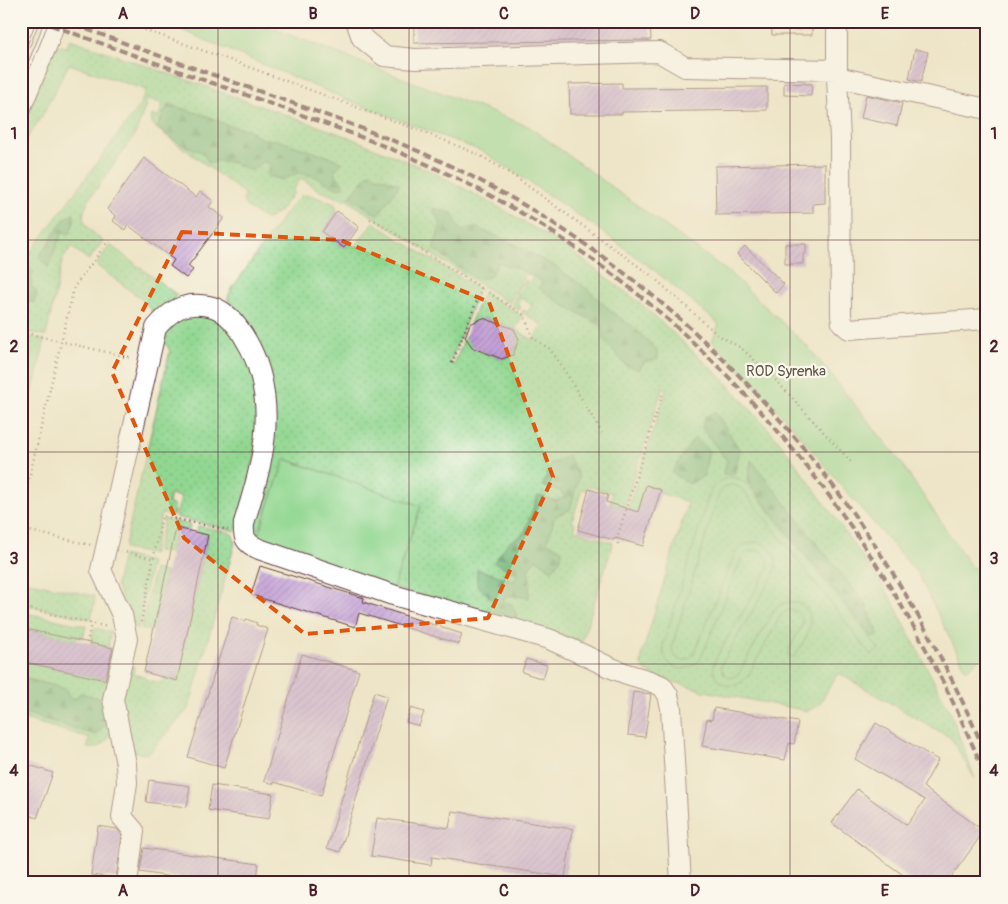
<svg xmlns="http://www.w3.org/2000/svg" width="1008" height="904" font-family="Pangolin,sans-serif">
<defs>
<pattern id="grass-dots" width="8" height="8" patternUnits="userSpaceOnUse" patternTransform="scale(1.25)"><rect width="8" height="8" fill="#91d791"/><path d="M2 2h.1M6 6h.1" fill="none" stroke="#7fb87d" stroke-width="1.8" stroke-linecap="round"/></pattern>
<pattern id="forest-firs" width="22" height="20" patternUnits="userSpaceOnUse" patternTransform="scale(1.25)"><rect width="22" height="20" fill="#74b87b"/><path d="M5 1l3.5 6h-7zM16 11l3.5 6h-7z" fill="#619565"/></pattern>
<pattern id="building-hatch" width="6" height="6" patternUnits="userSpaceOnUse" patternTransform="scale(1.25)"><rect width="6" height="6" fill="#c09ad7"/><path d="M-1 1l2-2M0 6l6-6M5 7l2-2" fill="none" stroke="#9e7daf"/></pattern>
</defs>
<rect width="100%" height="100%" fill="#fbf7ec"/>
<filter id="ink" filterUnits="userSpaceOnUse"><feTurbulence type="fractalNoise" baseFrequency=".02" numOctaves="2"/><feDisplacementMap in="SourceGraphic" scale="10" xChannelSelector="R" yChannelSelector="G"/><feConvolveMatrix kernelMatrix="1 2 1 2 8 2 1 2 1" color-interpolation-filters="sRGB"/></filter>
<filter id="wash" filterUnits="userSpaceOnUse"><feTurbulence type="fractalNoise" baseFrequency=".0096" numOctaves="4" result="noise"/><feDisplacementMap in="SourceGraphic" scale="20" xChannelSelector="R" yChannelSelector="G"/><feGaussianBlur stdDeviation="1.12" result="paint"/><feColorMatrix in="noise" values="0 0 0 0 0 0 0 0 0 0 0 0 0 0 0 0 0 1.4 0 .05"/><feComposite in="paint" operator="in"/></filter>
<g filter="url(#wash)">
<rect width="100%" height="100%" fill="#eee5c8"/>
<path fill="url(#grass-dots)" stroke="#6e7b5e" d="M70,39L346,136L435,173L502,209L566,247L640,303L724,380L780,442L831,512L889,595L951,714L975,779L951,738L838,673L819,705L808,711L704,691L652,675L645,670L641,665L642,654L688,502L660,493L661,490L646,486L631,535L623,533L630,509L628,508L666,391L663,387L624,508L610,503L612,493L588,486L586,490L582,489L572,522L576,524L574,530L613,543L581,644L577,643L578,640L393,588L421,506L285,459L258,536L257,540L251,532L272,410L229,307L228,298L231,290L290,207L301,196L310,195L335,204L337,211L322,232L344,248L348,242L355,247L373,222L397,238V239L402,243L404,242L479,289L450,363L454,365L465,337L473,348L502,359L513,355L519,339L514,329L484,318L470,324L483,292L523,316L515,329L533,340L542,325L522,312L523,310L528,312L532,305L521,298L517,305L521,307L519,310L511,305L526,280L529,282L533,277L526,273L523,277L524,279L509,303L359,208L348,201L320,191L301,178L293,190L294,192L279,212L270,218L266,219L260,216L246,206L243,201L245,194L156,128L151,121L152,115L158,117L163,104L148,99L135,135L89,199C77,221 86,227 103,241L89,260L71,247L63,259L61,266L46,336L21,330V265L140,105L146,90L69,64L43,114L21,148V123L32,103L55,45L66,47Z
M110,245L177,295L156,321L151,310L143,300L96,265Z
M208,311L237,333L254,372L258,445L236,531L176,517L181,497L170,494L168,503L175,506L173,516L161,514L153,554H151L124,549L170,351L167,345L159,339L169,319Z
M23,335L45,340L21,440V342Z
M164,519L190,525L189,531L176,528L170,553L157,551Z
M198,526L228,532L233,535L235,543L189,708L148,754L139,753L132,750L120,702L131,666H134L133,674L145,677L147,680L162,683L163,678L177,680L208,535L197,533Z
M123,555L151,562L138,629L133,626L116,585Z
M154,569L166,572L153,631L141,629Z
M21,580L94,596L95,600L91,618L90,619L21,604Z
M21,612L86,626L83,638L77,637L76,640L21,628Z
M94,628L111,632L108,647L91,643Z
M117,633H119L111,732C107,743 99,750 87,748L90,738L21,718V661L106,680Z"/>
<path fill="url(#forest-firs)" stroke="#5f6c53" d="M168,104L210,117L226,125L248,129L262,139L277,140L333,158L342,163L334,171L345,187L336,188L314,176L298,173L282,180L266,175L271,165L263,161L251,171C235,164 227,158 209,163L202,152L181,144L157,128Z
M369,173L400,184L378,215L349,197Z
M432,208L452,213L461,231L474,227L504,239L556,267L587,289L612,312L632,326L657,350L658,359L644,362L639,370L626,365L603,339L602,326L558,302L539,288L542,282L526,272L498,262L490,277L476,279L433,249L441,225Z
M74,214V223L69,234L62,233L48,267L39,257L65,218Z
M25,266L33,271L31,285L37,292L34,302L21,301V272Z
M716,413L740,450L734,475L723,474L727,461L702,428L705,416Z
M694,438L709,451L704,476L689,484L672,472Z
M568,455L579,477L570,510L555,516L547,542L562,550L561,559L552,570L536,559L528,569L530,580L529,598L506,595L504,601L511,604L517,615L514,618L493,611L494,601L477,585V569L514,581L518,574L494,562L509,542L524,534L538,496L556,501L565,497L560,491L543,486L551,463L557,462Z
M751,460L866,605L879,635L872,637L748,482Z
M21,677L66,689L69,697L76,698L80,693L103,699L107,723L96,735L21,712Z"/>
<path fill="#91d791" stroke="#6e7b5e" d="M160,21H253L528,126L730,273L810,349L897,457L972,568L980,567L987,602V653L966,670L918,574L850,496L793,427L712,341L719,324L654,270L593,225L484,152L350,101Z
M285,459L421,506L393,588L257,540L258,536Z
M731,477L742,480L750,487L879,649L871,655L744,491C735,482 725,483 719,494L672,646C672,661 685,665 694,654L735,553C753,530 784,547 774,574L722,663L721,667L724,674L731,678L738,675L774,610C787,596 811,601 810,622C810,634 800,647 794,657L787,654L803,623C801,610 790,606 781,615L748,676C732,696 706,681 716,658L768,569C771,551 753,544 742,557L701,658C687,677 663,669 663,646L710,492C715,483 721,479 731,477Z"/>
<g id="blocks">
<path fill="url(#building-hatch)" d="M414,21H650L651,40L414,43Z
M771,21H812V35H772Z
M915,49L928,52L921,82L909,79Z
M622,83V88L767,87V110L622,112V114H570L569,84Z
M784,83L812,84L811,96L784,95Z
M866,95L902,103L897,126L861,118Z
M144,158L196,197L200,191L213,201L209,207L224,218L188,266L193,270L186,278L170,266L174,260L128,225L125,230L113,221L116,216L107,209Z
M825,164V203L813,204V213L716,215L715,166Z
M337,211L359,227L344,248L322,232Z
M785,244H806V254H803V264H785Z
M745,246L784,284L776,293L737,254Z
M483,318L514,329L519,339L513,355L502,359L473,348L465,337L470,324Z
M646,485L661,490L643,546L615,538L614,540L578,530L589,489L608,495L606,502L638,512Z
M176,528L208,535L177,681L144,672Z
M260,566L364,598L363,602L462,634L459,644L359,613L355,627L251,595Z
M232,617L245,621L246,619L257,623L256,625L268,629L224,768L188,757Z
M21,628L113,648L105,680L21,661Z
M302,654L359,671L321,796L274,782V784L264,781Z
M526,659L547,665L543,679L522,672Z
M374,692L387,696L340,852L327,848Z
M633,692L651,694L645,737L628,735Z
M411,708L424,712L419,726L406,722Z
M714,708L798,722L794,744L789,743L785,760L702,746L707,719L712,720Z
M876,723L938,760L923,787L984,831L947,883H914L832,823L857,789L907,825L925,800L855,759Z
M21,762L53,773L37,818L21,812Z
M149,780L190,786L187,807L146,802Z
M212,785L273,794L269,819L208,810Z
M452,811L573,829L565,877L432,857L431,865L371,856L377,818L449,828Z
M98,826L117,829L122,835L116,878L91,875Z
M144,848L259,864L256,883H210L140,872Z"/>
</g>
</g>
<g filter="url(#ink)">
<use href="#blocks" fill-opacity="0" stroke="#633d43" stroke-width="1"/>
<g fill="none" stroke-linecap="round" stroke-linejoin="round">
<defs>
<path id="minor" d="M356,21L362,38L384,56L415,59L659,52L685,67L837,70
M837,21V77L840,139L841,316L842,323L849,329L987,319
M21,40L28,21
M837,77L987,109
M21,107L48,42L55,21
M127,883L134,831L122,817L127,783L126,764L113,699L127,639L122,615L101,570L156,328C171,310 184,301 209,306C224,309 235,322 243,335C267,372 270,418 261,460C257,482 250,503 244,523C243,538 245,543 259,549L393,595L549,639L584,655L609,667L627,674L650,681L662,686L668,695L671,708L681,883"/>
</defs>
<use href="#minor" stroke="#633d43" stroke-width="22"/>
<path stroke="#633d43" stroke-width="2.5" stroke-dasharray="1 4" stroke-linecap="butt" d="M127,21L137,27L238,63L439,138L481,156L514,176L652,276L718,335L741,348L771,375L853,464
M370,219L374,220L524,315L533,338L550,349L560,363L602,433
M21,332L132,358
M452,363L482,288
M21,513L74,287L109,240
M21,529L91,545
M618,544L617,538L663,392
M121,551L154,559
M21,607L108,627
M141,622L162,516L228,530
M87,643L91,623"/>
<use href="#minor" stroke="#fff" stroke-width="20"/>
<path stroke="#4a1f2b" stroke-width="1" d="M21,62L36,21
M21,85L32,64L49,21"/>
<path stroke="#4a1f2b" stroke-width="4" stroke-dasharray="8 4" stroke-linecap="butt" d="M40,21C111,47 183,73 255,98C323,123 391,146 456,178C705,299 884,527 987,779
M64,21C132,46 199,70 267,94C331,117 396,139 457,169C702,289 883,507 987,757"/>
</g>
</g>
<path d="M0 0H1008V904H0ZM182,232L340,240L489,302L553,477L488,618L305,634L184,538L112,372Z" fill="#eee5c8" fill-opacity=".55" fill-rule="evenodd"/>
<path fill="none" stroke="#e0560e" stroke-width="4" stroke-dasharray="10 6" stroke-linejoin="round" d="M182,232L340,240L489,302L553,477L488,618L305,634L184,538L112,372Z"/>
<path fill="none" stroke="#4a1f2b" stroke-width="1" stroke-opacity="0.55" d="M218,21V883M409,21V883M599,21V883M790,21V883M21,240H987M21,452H987M21,664H987"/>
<g text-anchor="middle" stroke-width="4.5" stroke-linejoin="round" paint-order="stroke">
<g font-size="15" fill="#5f564a" stroke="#fbf7ec">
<text x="786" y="376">ROD Syrenka</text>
</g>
</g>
<rect width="1008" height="904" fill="none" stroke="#fbf7ec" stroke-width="55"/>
<rect x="28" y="28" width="952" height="848" fill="none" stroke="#4a1f2b" stroke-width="2"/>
<g font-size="16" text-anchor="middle" font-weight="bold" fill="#4a1f2b">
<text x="123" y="19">A</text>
<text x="313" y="19">B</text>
<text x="504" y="19">C</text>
<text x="695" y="19">D</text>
<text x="885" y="19">E</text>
<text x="14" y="139">1</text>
<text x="994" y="139">1</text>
<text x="14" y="352">2</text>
<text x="994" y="352">2</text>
<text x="14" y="564">3</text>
<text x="994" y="564">3</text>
<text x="14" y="776">4</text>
<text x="994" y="776">4</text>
<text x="123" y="896">A</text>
<text x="313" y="896">B</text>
<text x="504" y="896">C</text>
<text x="695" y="896">D</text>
<text x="885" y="896">E</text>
</g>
</svg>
